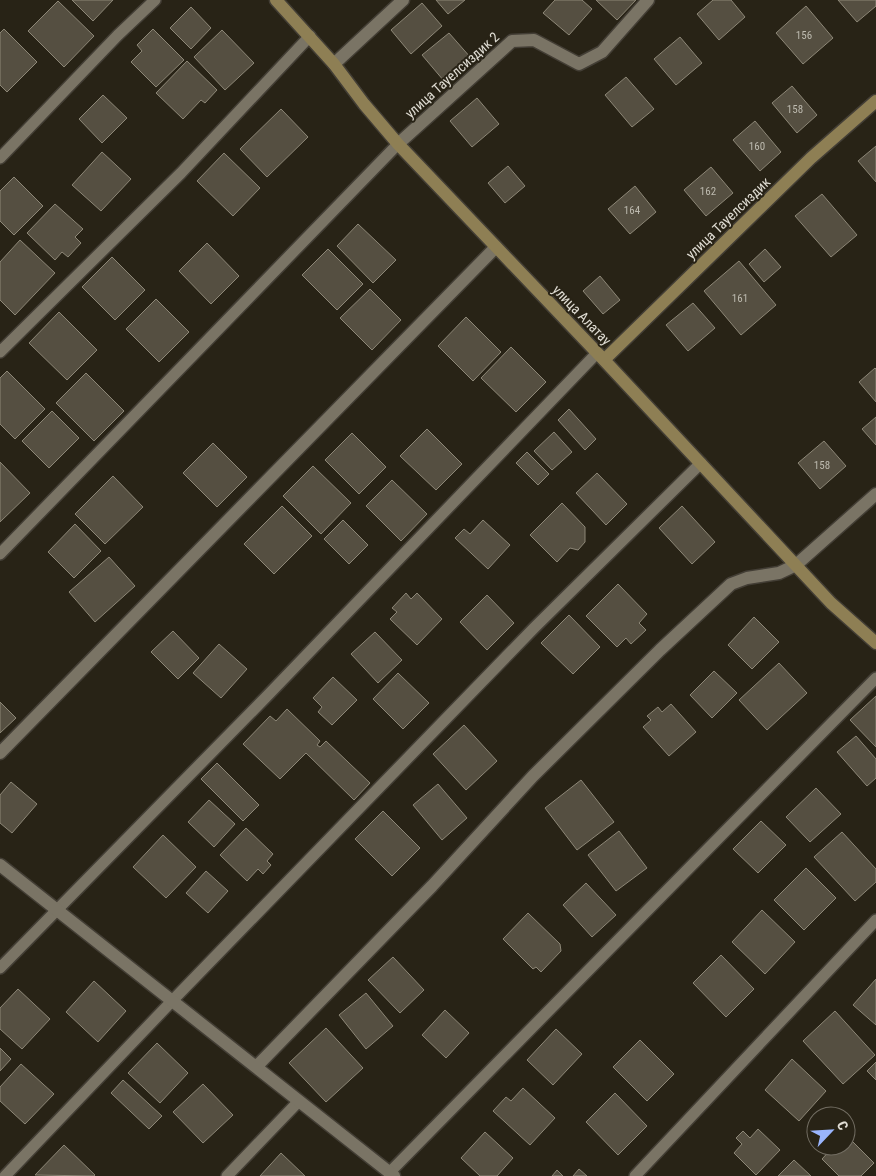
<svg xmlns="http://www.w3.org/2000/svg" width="876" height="1176" font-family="'Roboto Condensed',sans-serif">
<rect width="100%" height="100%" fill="#282316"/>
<path fill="#554f41" stroke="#8d8777" d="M72,0H113L93,21Z
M436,0H465L448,14Z
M555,0H582L592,9L569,35L543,13Z
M596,0H636L617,20Z
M713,0H731L745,17L719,40L697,14Z
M838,0H876V6L857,22Z
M58,1L94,36L64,67L28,31Z
M422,3L442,26L411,54L391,30Z
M806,6L833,38L803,64L776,33Z
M191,7L211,28L191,49L170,28Z
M4,29L37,62L7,92L0,85V33Z
M153,29L184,60L156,87L131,62L142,51L137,45Z
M222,30L254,63L225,90L194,57Z
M449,33L471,58L444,81L422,55Z
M680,37L702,63L676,85L654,59Z
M187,61L217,90L205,103L201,100L183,119L156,93Z
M626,77L654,109L632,127L605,95Z
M792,86L817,115L797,133L772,103Z
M103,95L127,118L102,143L79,119Z
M477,98L499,124L472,147L450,121Z
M281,109L308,137L267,177L240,149Z
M755,121L781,152L760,171L733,140Z
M876,146V182L858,161Z
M102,152L131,179L101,211L72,185Z
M224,153L260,188L233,216L197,181Z
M508,166L525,186L505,203L488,183Z
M711,167L733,193L706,216L684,190Z
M14,177L43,206L14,235L0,221V191Z
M635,186L656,212L630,234L608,209Z
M822,194L857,235L831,257L795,216Z
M55,204L83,229L75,237L81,243L68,257L62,252L55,260L27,233Z
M358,224L396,260L373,283L337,246Z
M20,240L55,273L15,315L0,300V262Z
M207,243L239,276L211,304L179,271Z
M328,249L363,284L337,310L302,275Z
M765,249L781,267L764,282L749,264Z
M112,257L145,290L115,320L82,287Z
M739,261L776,305L741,335L704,291Z
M600,276L620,300L603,314L583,291Z
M370,289L401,320L372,350L340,318Z
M156,299L189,332L159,362L126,329Z
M693,303L715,328L688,351L666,325Z
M59,312L97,350L67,380L29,343Z
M466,317L501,352L473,381L438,346Z
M511,347L546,382L516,412L481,378Z
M875,368L876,369V402L859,382Z
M7,371L45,409L15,439L0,424V378Z
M86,373L124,411L94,441L56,403Z
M569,409L596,439L585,450L558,420Z
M52,411L79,438L49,468L22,441Z
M876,417V445L862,429Z
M427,429L462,464L436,490L400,456Z
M554,432L572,452L552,470L534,451Z
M352,433L386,467L359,494L325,460Z
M824,441L846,466L820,489L798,463Z
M213,443L247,477L217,507L183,473Z
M527,452L549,474L538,485L516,463Z
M0,462L30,493L0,522Z
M313,466L351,503L321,534L283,496Z
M597,473L627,504L606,525L576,493Z
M113,476L143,507L105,544L75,514Z
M392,480L427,514L401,541L366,506Z
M562,503L585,527V542L578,550L570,548L557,562L530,535Z
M282,506L312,536L274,574L244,544Z
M682,506L715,542L692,564L659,528Z
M343,520L368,545L349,564L324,539Z
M483,520L510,545L488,569L455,538L464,529L470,534Z
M75,524L101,551L74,578L48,552Z
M109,557L135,586L95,622L69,592Z
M618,584L647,614L639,623L646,630L631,644L626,638L617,647L586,616Z
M406,593L411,599L417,593L442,619L417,645L390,619L397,612L392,608Z
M487,595L514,623L487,650L460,622Z
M569,615L600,647L573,674L541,643Z
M754,617L779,642L752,669L728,645Z
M173,631L199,658L178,679L151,652Z
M375,632L402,660L378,683L351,654Z
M219,644L247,669L221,698L193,673Z
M779,663L807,693L767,730L739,700Z
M714,671L737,693L712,718L690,695Z
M398,673L429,703L403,729L373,699Z
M333,677L357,700L332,725L318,712L322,707L313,698Z
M876,696V747L850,720Z
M0,702L16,718L0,733Z
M671,704L696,732L669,756L643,727L651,720L647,716L658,707L662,712Z
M287,709L320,741L317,745L320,747L326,741L370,783L354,800L306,753L280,779L243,744L270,716L276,721Z
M464,725L497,761L466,790L433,754Z
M856,736L876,759V778L867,786L837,752Z
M217,763L259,805L243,821L201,779Z
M581,780L614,822L577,850L545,808Z
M11,782L37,804L12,833L0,823V795Z
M438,784L467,818L442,840L413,805Z
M816,788L841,814L810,842L786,817Z
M209,800L235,824L214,847L188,822Z
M383,811L420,848L392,876L355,839Z
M761,821L786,845L758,873L733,849Z
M246,828L273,854L267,861L271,865L263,874L258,869L247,881L220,855Z
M619,831L647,868L616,891L588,855Z
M842,832L876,869V882L855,901L814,857Z
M163,835L196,867L166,898L133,867Z
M806,868L836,898L804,930L774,900Z
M206,871L228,891L208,913L186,893Z
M586,883L616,915L592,937L563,905Z
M762,910L795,942L765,974L732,942Z
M528,913L560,944L561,951L541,972L536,967L533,969L503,939Z
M721,955L754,989L726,1017L693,983Z
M393,957L424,990L400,1013L368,980Z
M876,979V1025L853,1005Z
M94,981L126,1011L98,1042L66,1012Z
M18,989L50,1019L22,1049L0,1029V1008Z
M366,993L393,1026L366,1049L339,1015Z
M445,1010L469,1033L446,1058L422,1035Z
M835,1011L875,1055L843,1084L803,1041Z
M326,1028L363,1068L326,1102L289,1063Z
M556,1029L582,1054L553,1085L527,1060Z
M640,1040L674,1074L647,1101L613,1067Z
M157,1043L188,1073L160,1103L128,1073Z
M0,1048L11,1059L0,1071Z
M792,1059L826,1091L799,1121L765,1090Z
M876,1062V1080L867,1071Z
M21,1064L54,1094L25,1124L0,1101V1087Z
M123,1080L162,1116L149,1129L111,1093Z
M203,1084L233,1115L203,1143L173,1112Z
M523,1088L555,1118L530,1145L493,1111L506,1097L511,1101Z
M615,1093L647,1126L618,1155L586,1122Z
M758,1129L780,1150L756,1175L734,1153L742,1144L736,1138L743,1131L750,1138Z
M485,1132L513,1158L497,1176H480L461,1158Z
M846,1135L874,1163L861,1176H839L822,1159L834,1146H846Z
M64,1145L95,1175L94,1176L35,1175Z
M281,1153L305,1176H260Z
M794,1160L811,1176H778Z
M579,1169L587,1176H573Z
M557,1170L563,1176H552Z"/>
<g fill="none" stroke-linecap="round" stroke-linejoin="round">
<defs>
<path id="lane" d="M0,158L118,35L155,0
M0,352L181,173L310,36
M0,554L398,144
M0,968L269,694L597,353
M390,1172L876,678
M5,1176L172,1001L534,628L701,463
M227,1176L299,1101
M635,1176L876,920"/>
<path id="street" d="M334,64L403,0
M398,144L512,41L534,40L579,64L602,52L648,0
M0,753L496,247
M0,865L394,1176
M256,1067L432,886L533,776L660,650L731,584L747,578L779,573L796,565L876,494"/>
<path id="secondary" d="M276,0L334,64L364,104L398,144L604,360L831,603L876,643
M604,360L811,158L876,101"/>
</defs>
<use href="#lane" stroke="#433e35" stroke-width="14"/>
<use href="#street" stroke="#433e35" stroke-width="15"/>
<use href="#secondary" stroke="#433e35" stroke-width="15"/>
<use href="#lane" stroke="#7a7465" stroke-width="11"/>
<use href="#street" stroke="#7a7465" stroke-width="12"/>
<use href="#secondary" stroke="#8e7f54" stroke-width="12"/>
</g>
<g text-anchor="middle" stroke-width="4" stroke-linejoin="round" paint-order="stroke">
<g font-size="11" fill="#bdbaaf">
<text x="804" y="39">156</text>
<text x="795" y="113">158</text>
<text x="757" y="150">160</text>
<text x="708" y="195">162</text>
<text x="632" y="214">164</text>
<text x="740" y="302">161</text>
<text x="822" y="469">158</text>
</g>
<g font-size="14" fill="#e0ddd4" stroke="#282316">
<text transform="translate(452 75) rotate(-42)" y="5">улица Тауелсиздик 2</text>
<text transform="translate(728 218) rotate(-44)" y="5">улица Тауелсиздик</text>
<text transform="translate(582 315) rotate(46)" y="5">улица Алатау</text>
</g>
</g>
<g transform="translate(831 1131) rotate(65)"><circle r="24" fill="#282316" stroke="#726d62"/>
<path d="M0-4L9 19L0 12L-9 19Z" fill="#9ab5fd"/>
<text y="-8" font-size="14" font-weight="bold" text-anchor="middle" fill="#e0ddd4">С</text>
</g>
</svg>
